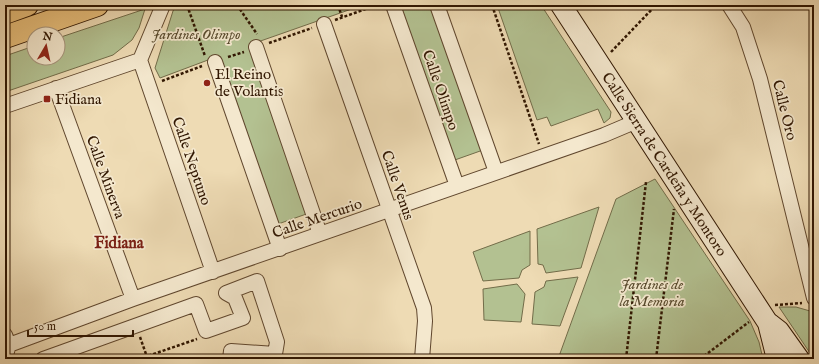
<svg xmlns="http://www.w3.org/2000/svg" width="819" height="364" font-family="'IM FELL English',serif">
<rect width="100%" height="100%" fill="#eedbb4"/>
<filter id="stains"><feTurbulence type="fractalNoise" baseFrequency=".005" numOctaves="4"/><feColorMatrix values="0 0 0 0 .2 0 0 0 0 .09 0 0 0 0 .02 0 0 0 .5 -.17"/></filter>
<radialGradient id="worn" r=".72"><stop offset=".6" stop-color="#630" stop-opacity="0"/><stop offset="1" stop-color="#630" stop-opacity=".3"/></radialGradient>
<path fill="#b3c191" stroke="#726c49" d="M176,5H363L252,44L312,212L278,224L216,57L160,78L155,68L173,11Z
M398,5H434L483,150L452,161Z
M497,5H541L611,112L610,118L604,123L598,109L551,126L547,117L537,120Z
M145,9L139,28L132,40L113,55L5,92V56L34,46V58H58V38Z
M655,179L750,321L759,342L763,359H558L616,199Z
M599,207L581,268L546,273L543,265L538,264L537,229Z
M530,231V265L522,270L519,278L483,281L473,252Z
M578,277L560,326L532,324L535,292L544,287L546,281Z
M517,284L525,294L521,322L484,320L483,289Z
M779,307H796L810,311L814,325V359Z"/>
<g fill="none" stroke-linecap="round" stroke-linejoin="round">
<defs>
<path id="street" d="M393,5L457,186
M437,5L496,172
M729,5L743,27L760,79L814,298
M324,24L424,308L425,321L422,359
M256,47L320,234
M140,60L213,272
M215,62L280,249
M56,88L133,299
M5,106L140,60L163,5
M5,335L9,345L5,358
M9,345L133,299L604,135L637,121
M43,359L196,304L206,331L243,318L235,298L226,293L257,281L277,342L275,354L231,351L230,359"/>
<g id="secondary">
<path id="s1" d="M561,5L768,323L777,359"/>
<path d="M770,324L779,331L799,359"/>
</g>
<path id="primary" d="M5,13L27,5
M5,37L97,5"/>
</defs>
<use href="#street" stroke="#60472e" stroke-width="16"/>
<use href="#secondary" stroke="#301601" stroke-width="22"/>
<use href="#primary" stroke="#301601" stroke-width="24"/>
<path stroke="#301601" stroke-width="2.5" stroke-dasharray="3 2" stroke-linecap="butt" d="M187,5L205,56
M237,5L257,34
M338,5L342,17
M492,5L539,144
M335,20L377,5
M269,43L312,28
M611,52L656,5
M228,57L244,52
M162,81L202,66
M775,305L802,303
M140,337L147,357
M139,359L197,339
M626,359L646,182
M656,359L674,209
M700,359L749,322"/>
<use href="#street" stroke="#f4e8ce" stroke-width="14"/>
<use href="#secondary" stroke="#f4e8ce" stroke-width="20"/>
<use href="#primary" stroke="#e7be7a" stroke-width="22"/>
</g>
<g fill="#8f2418" stroke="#f4e8ce" stroke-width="1.5">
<circle cx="207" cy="83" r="4"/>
<rect x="43" y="95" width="8" height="8" rx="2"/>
</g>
<g text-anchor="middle" stroke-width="3.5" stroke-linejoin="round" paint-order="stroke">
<g font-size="15" font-style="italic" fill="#57492c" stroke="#f4e8ce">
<text x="196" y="39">Jardines Olimpo</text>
<text x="652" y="289">Jardines de<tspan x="652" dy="17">la Memoria</tspan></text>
</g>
<g font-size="15" fill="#301601" stroke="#f4e8ce" text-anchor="start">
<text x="215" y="79">El Reino<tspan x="215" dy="17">de Volantis</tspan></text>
<text x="55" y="104">Fidiana</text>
</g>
<g font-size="15" fill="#301601" stroke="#f4e8ce">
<text transform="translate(441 90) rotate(71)" y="5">Calle Olimpo</text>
<text transform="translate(785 110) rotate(76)" y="5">Calle Oro</text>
<text transform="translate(192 161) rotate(71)" y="5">Calle Neptuno</text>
<text dy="5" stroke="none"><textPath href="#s1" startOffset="190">Calle Sierra de Cardeña y Montoro</textPath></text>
<text transform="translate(106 177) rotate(70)" y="5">Calle Minerva</text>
<text transform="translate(398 185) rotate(71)" y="5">Calle Venus</text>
<text transform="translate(317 218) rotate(-19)" y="5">Calle Mercurio</text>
</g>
<g font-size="16" font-weight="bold" fill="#7a1f14" stroke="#f4e8ce">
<text x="119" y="248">Fidiana</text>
</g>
</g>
<rect width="819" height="364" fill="none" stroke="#eedbb4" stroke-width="20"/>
<rect x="6" y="6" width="807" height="352" fill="none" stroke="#301601" stroke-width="2"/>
<rect x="10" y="10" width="799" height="344" fill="none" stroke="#301601"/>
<g transform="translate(46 46) rotate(9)"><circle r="19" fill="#f4e8ce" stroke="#a6947c"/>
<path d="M0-3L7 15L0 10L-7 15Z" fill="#8f2418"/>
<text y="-6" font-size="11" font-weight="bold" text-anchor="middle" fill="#301601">N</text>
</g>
<path d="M28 330v6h105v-6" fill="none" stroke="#301601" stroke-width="2"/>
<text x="34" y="330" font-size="12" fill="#301601" stroke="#f4e8ce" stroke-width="3" paint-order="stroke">50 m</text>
<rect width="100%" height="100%" filter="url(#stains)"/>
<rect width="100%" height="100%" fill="url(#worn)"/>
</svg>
